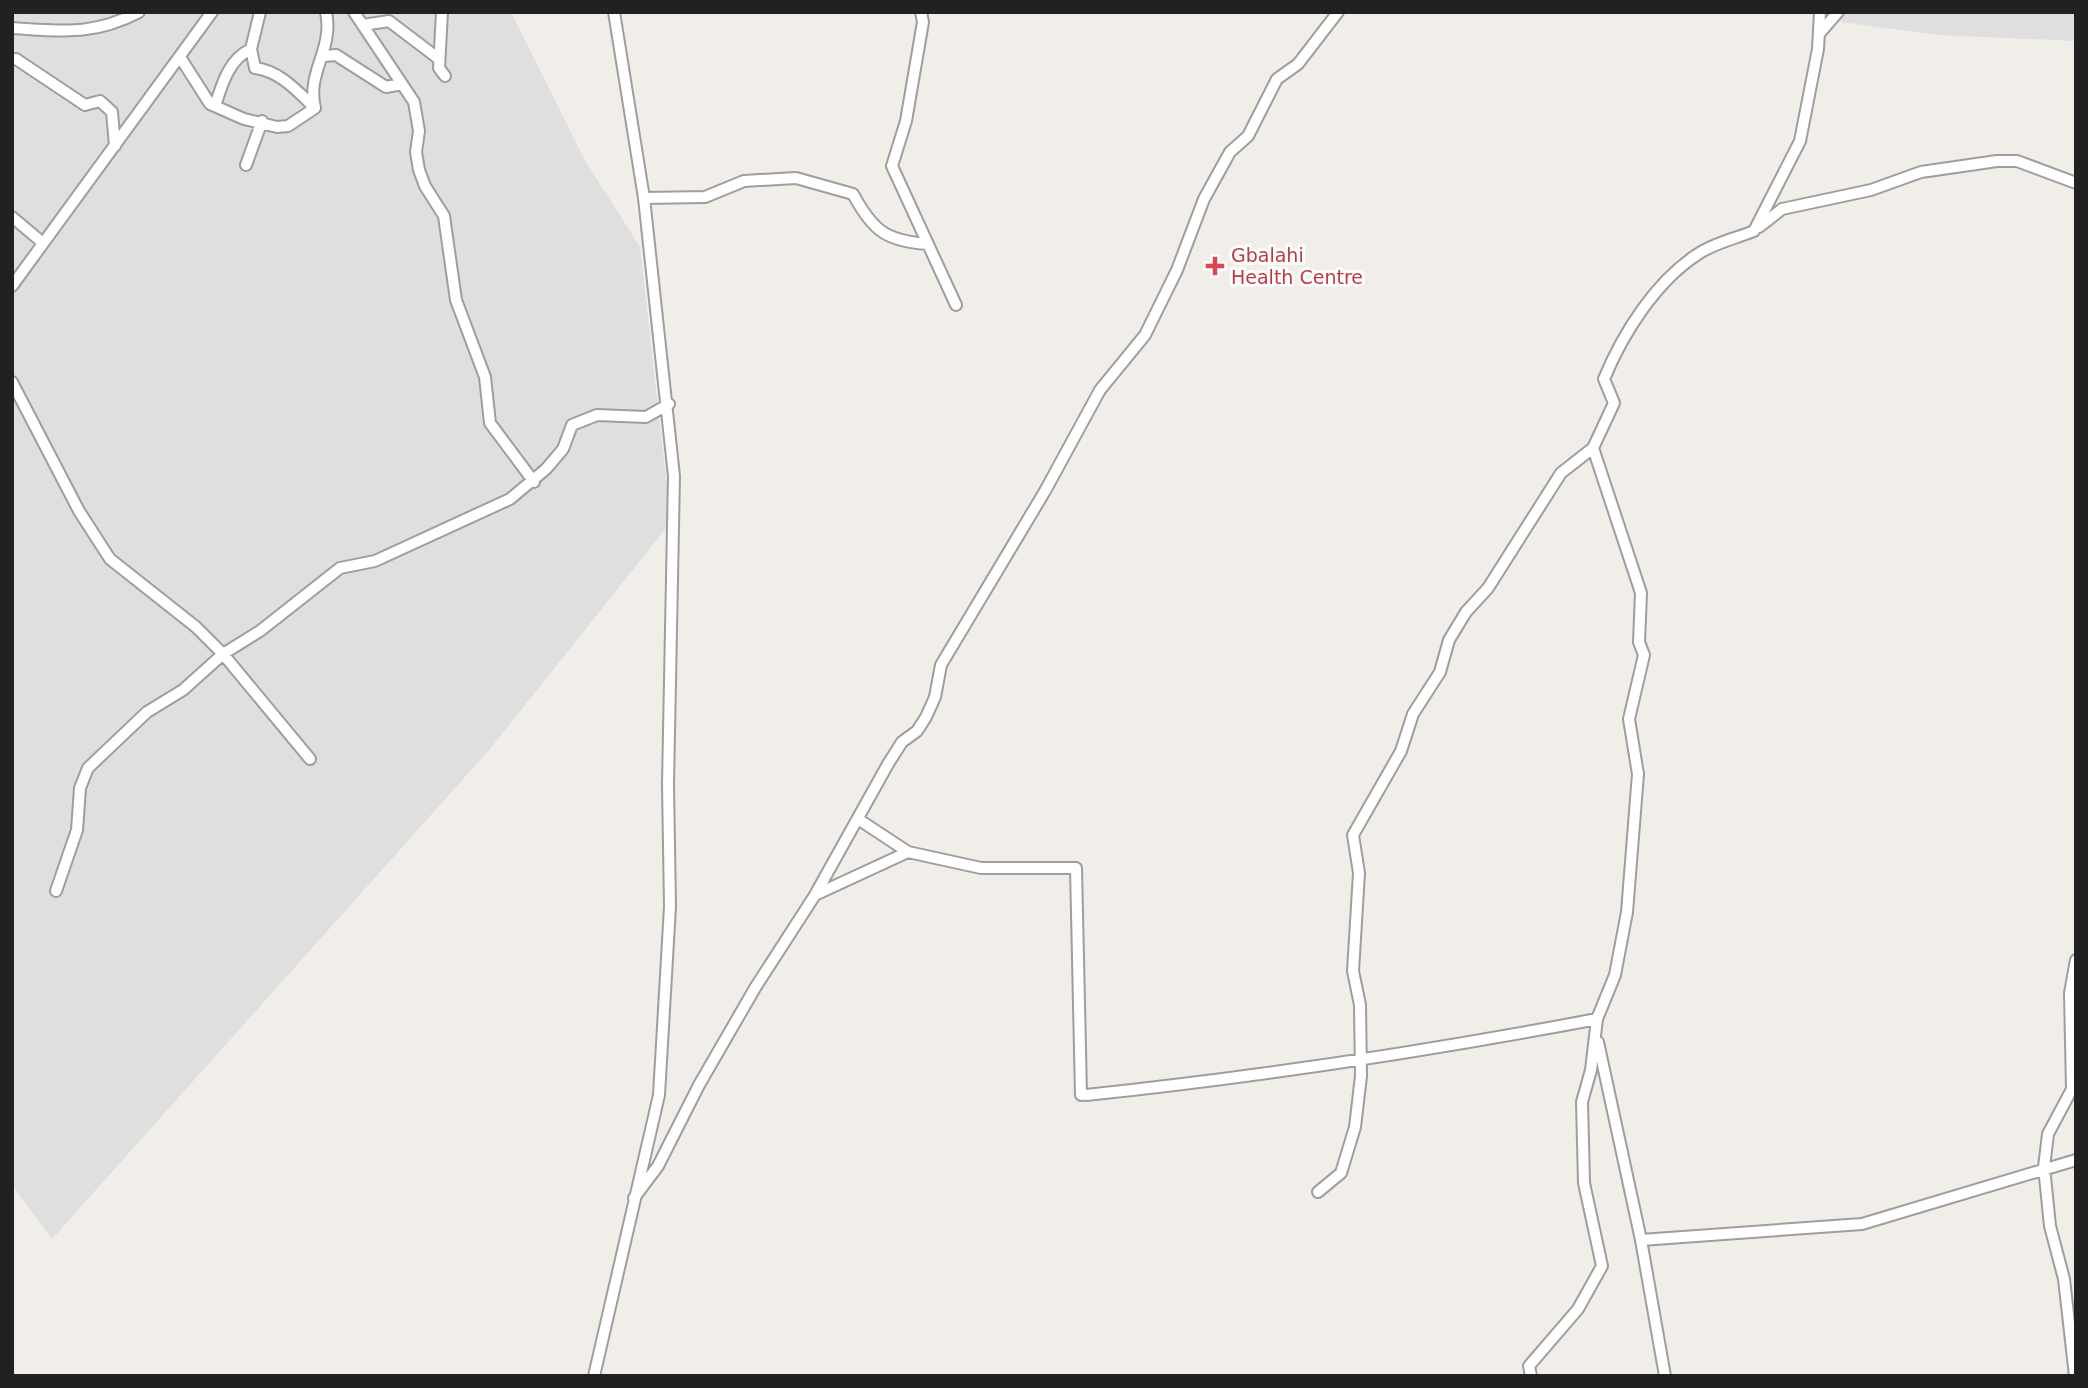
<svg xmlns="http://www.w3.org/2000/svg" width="2088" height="1388" font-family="'DejaVu Sans',sans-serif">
<rect width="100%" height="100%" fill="#f1ede9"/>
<path fill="#dfdfdf" d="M12,12H511L584,159L640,247L671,522L489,750L52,1239L12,1185Z
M1838,12H2076V41L1939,35L1841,22Z"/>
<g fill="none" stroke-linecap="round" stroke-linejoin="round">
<defs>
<path id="minor" d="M260,12L251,49L255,68C280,71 297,91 315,108
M354,12L414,102L419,131L416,152L419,170L425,186L444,216L456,300L485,377L490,423L534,482
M442,12L439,68L445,76
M921,12L923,22L906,121L892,166L956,305
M363,25L389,21L439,59
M12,28C62,31 93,36 139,12
M1819,34L1838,12
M325,56L336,55L386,87L402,84
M180,57L210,104L244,119L277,127L288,126L315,108C306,72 334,50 326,12
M16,59L85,105L100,101L112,112L115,146
M215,106C222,84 229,59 251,49
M246,165L262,121
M644,198L705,197L744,181L796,178L853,194C873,231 886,241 928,244
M12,217L43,243
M1759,227L1782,209L1871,190L1921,172L1997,161H2017L2076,183
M12,286L212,12
M12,382L79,511L110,559L196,627L223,654L310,759
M858,819L908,852
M56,891L77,830L80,788L88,768L147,712L183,690L223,654L260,631L340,568L375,561L510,499L546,469L563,449L572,425L597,415L646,417L669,404
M815,895L908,852L981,868H1076L1081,1095
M1598,1042L1641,1240L1665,1376
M1086,1095C1257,1077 1428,1051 1597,1019
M1318,1192L1341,1173L1355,1127L1361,1076L1360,1005L1353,971L1359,873L1353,835L1401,751L1413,714L1440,672L1449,640L1466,612L1488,588L1561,473L1593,448
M634,1198L658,1166L699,1085L755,988L815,895L888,764L902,742L917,731L926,717L935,697L941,665L1045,491L1100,390L1145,335L1177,270L1204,199L1230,152L1248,136L1277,79L1298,64L1338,12
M1641,1240L1862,1224L2076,1160
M594,1376L659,1095L670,907L668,784L674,476L644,198L614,12
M1531,1376L1529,1366L1578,1309L1602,1266L1584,1183L1582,1102L1591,1070L1597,1019L1615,975L1627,912L1638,774L1629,719L1644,655L1639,642L1641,593L1593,448L1614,403L1604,379C1623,333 1656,281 1698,254C1714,243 1737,238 1754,231L1800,141L1818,49L1820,12
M2075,1376L2064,1279L2050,1226L2044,1167L2048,1134L2072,1089L2070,993L2076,960"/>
</defs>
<use href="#minor" stroke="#9e9e9e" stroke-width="14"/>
<use href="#minor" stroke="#fff" stroke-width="10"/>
</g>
<path fill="#e0444e" stroke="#fff" stroke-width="2.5" d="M1211.5 255.5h7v7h7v7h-7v7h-7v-7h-7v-7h7z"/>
<g text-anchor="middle" stroke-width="6" stroke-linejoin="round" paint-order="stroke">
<g font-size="19" fill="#be3a42" stroke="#fff" text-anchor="start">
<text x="1231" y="262">Gbalahi<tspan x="1231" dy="22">Health Centre</tspan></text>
</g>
</g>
<rect width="2088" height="1388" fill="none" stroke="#212121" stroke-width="28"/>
</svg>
